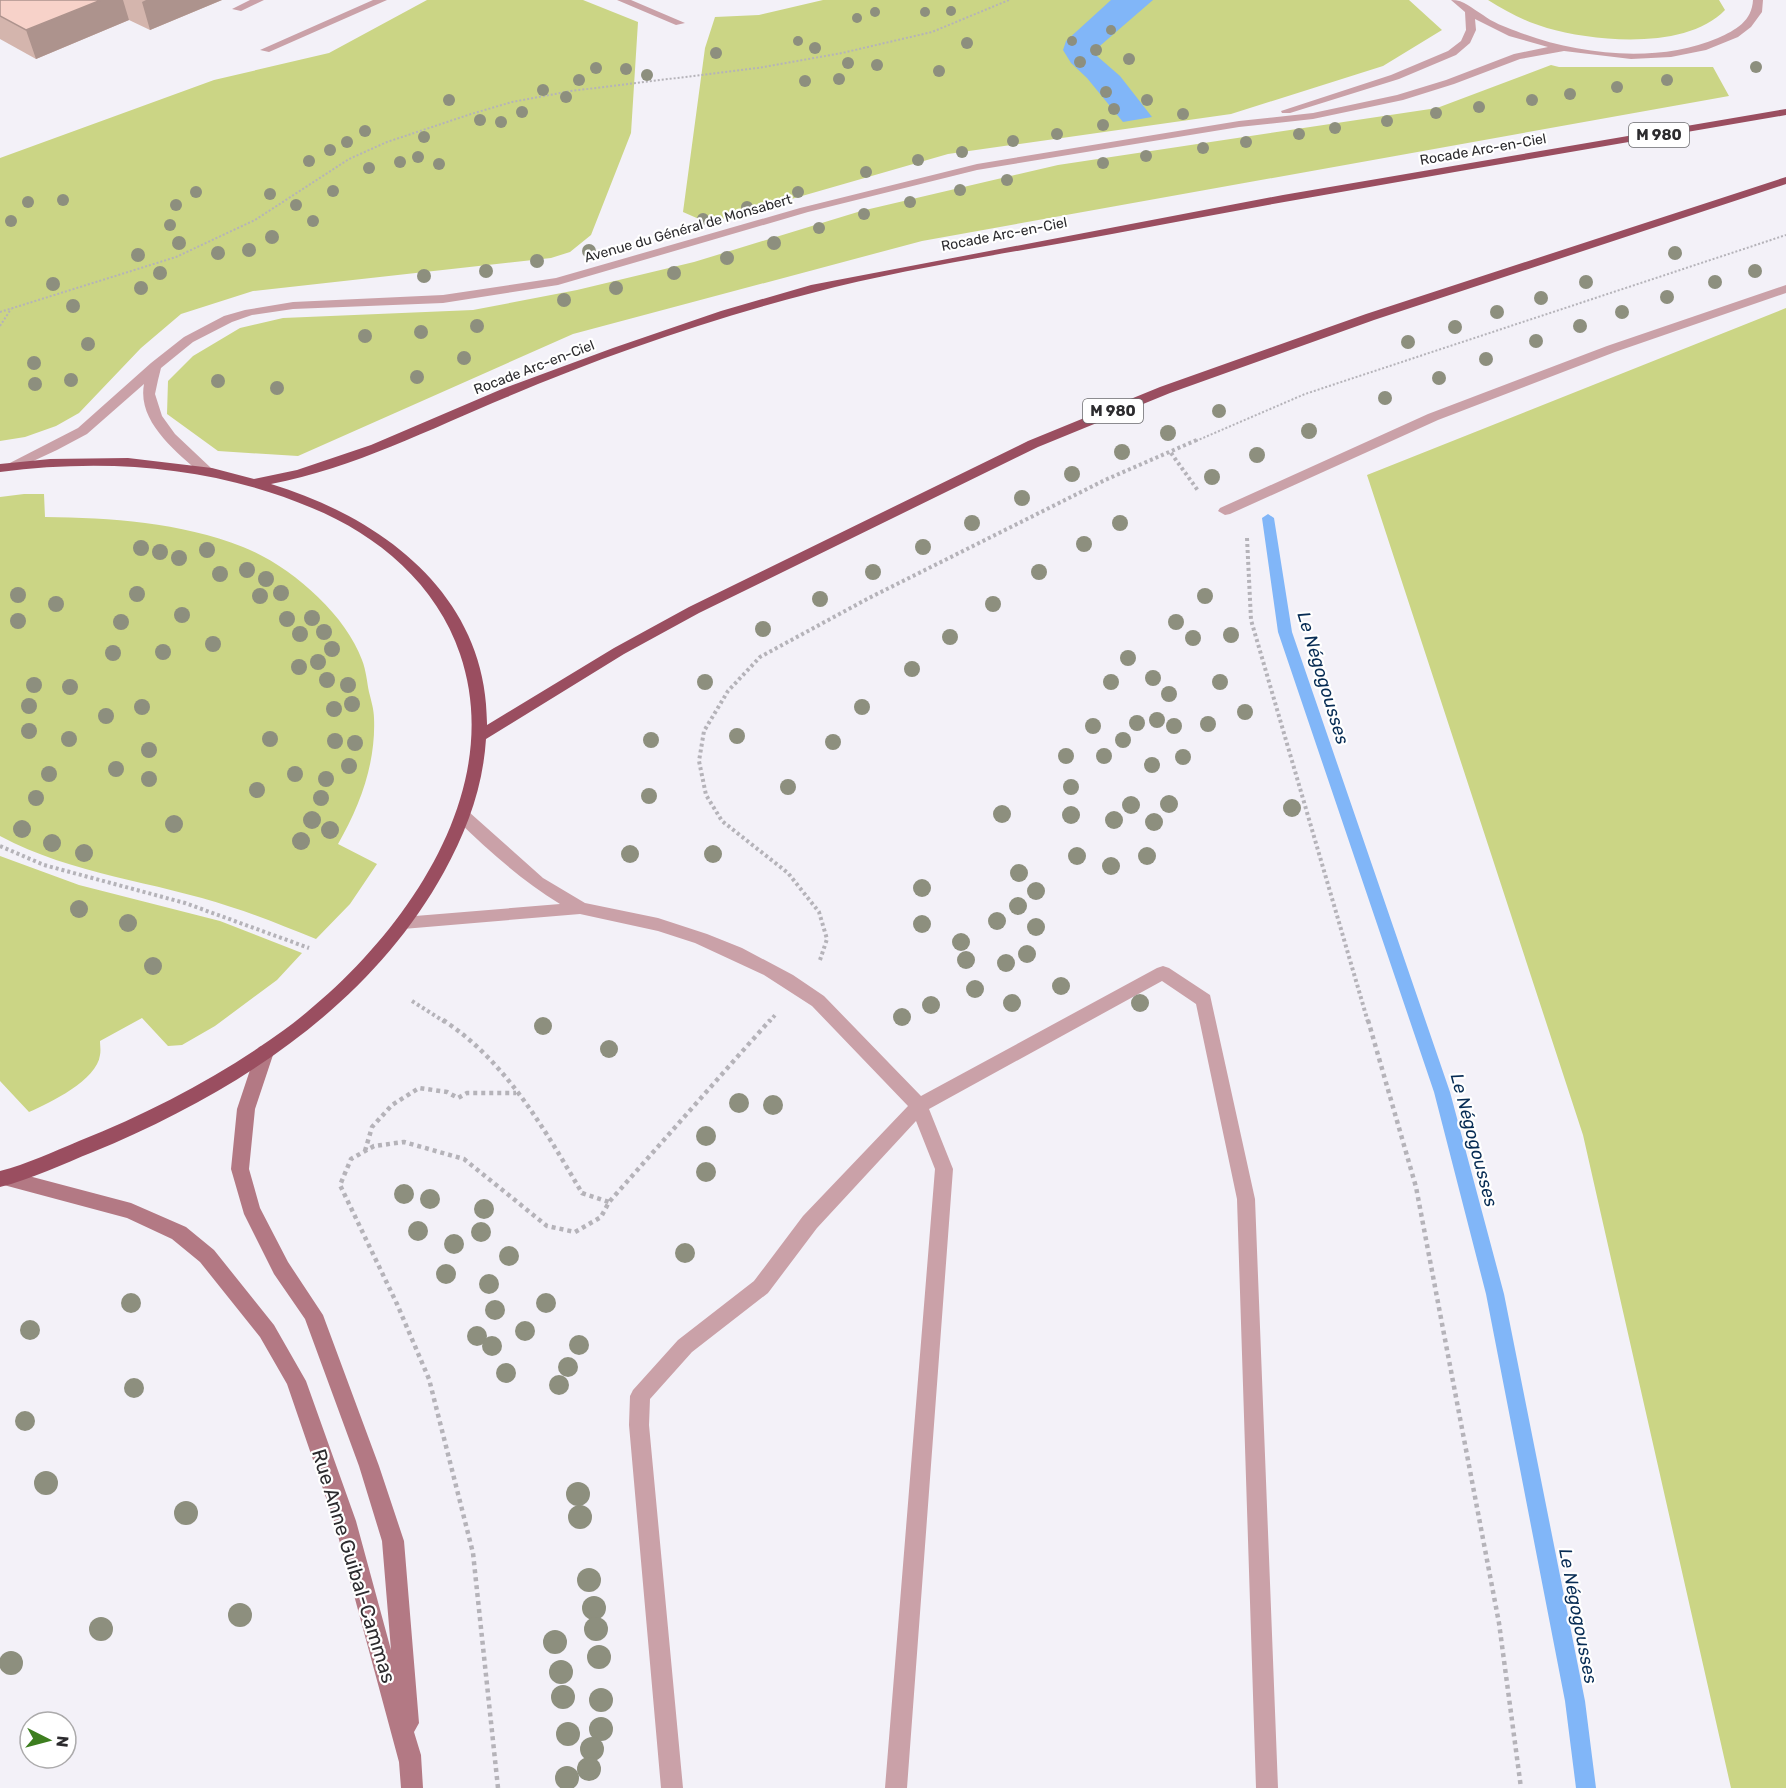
<svg xmlns="http://www.w3.org/2000/svg" width="1786" height="1788" font-family="Rubik,sans-serif">
<rect width="100%" height="100%" fill="#f3f1f8"/>
<path fill="#cbd585" d="M427,0H583L638,22L631,133L591,235L570,252L551,258L253,291L181,314L141,348L79,413L56,426L25,437L0,441V158L214,80L329,53Z
M823,0H1409L1442,30L1383,66L1231,114L948,154L708,223L683,212L705,48L715,17L759,15Z
M1488,0H1719L1725,10C1687,50 1596,42 1547,28C1526,22 1507,12 1488,0Z
M1551,65L1559,67H1713L1729,96L922,241L573,334L298,456L218,451L167,414L168,381L193,356L240,328L283,318L473,310L577,290L694,262L861,211L1058,165L1437,108Z
M1786,308V1788H1731L1583,1135L1367,475Z
M24,494H44L45,517C111,518 180,522 243,547C289,565 345,613 362,660C366,670 367,682 369,692C371,700 374,710 374,718C376,763 360,806 338,844L377,864L350,904L316,939C288,928 260,916 231,907C154,881 73,875 0,836V497Z
M0,856L79,885L220,921L302,953L277,980L215,1026L182,1045L168,1046L142,1018L100,1041C100,1045 101,1051 100,1055C97,1080 50,1103 29,1112L0,1081Z"/>
<path fill="#81b6f8" d="M1111,0H1153L1094,51L1097,56L1120,76L1152,117L1123,122L1087,78L1071,63L1063,50L1066,41Z"/>
<g fill="none" stroke-linecap="round" stroke-linejoin="round">
<path fill="#81b6f8" fill-rule="evenodd" d="M1268,514L1274,518L1292,632L1450,1092L1504,1294L1585,1701L1596,1788H1576L1565,1701L1486,1294L1434,1092L1278,632L1262,518Z"/>
<path stroke="#b5b3b9" stroke-width="2" stroke-dasharray="2 2" stroke-linecap="butt" d="M0,312L176,257L255,220L349,159L387,142L471,114L512,102L571,91L758,68L842,53L932,32L1009,0
M0,326L11,309
M1196,441L1305,394L1786,235"/>
<path stroke="#b5b3b9" stroke-width="4" stroke-dasharray="3 3" stroke-linecap="butt" d="M1171,453L1199,492
M1247,538L1251,620L1368,1022
M0,846L44,865L185,903L309,948
M820,960L827,939L819,912L788,873L722,821L706,795L699,761L704,731L728,691L760,657L869,598L1105,480L1199,439
M412,1001L445,1022
M769,1022L776,1014"/>
<path stroke="#b5b3b9" stroke-width="4.5" stroke-dasharray="4 4" stroke-linecap="butt" d="M443,1020C506,1061 545,1130 582,1193L609,1202
M1368,1020L1416,1187L1499,1623L1521,1788
M365,1151L372,1127L392,1105L419,1088L447,1092L458,1098L467,1093H516
M498,1788L473,1553L429,1379L397,1304L340,1185L351,1159L374,1146L404,1142L464,1159L547,1226L575,1232L601,1217L609,1202L770,1020"/>
<path fill="#caa1a8" fill-rule="evenodd" d="M250,0H264L241,11L232,9Z
M373,0H387L269,52L260,50Z
M617,0H631L685,23L676,25Z
M1786,285V293L1615,352L1438,420L1230,514L1225,515L1218,511L1220,508L1428,414L1607,346Z
M463,810L469,812L543,878L585,903L658,918L707,934L742,948L793,975L824,996L921,1096L1157,968L1163,966L1169,968L1210,995L1255,1199L1278,1788H1256L1237,1199L1196,1004L1162,981L929,1109L953,1169L907,1788H885L935,1169L916,1121L817,1228L768,1293L692,1352L650,1399L649,1425L683,1788H661L629,1425L630,1396L633,1390L678,1340L754,1281L803,1216L908,1106L812,1006L764,975L695,943L658,931L580,914L403,929L397,927L395,923L397,919L403,917L560,904C521,880 489,851 457,820L455,816L457,812Z"/>
<path fill="#caa1a8" fill-rule="evenodd" d="M1451,0C1465,0 1471,8 1483,15C1492,22 1505,27 1516,31C1576,55 1658,64 1718,38C1736,30 1752,21 1753,0H1763L1762,12L1751,27L1738,37L1706,50L1671,57L1631,59L1564,51L1520,59L1454,84L1403,100L1313,119L1239,127L977,170L808,212L558,285L443,303L293,309L252,315L232,322L193,342L161,368L158,380L155,394L162,416L175,434L211,468L213,471L211,474H201C176,451 137,422 144,384L87,434L57,450L16,469L11,470L4,466L78,428L151,363L184,337L224,316L245,310L293,302L443,295L556,278L800,208L977,164L1239,121L1313,113L1397,95L1446,80L1514,54L1548,47L1509,36L1475,19L1476,30L1470,43L1456,55L1399,79L1290,113H1282L1281,111L1391,75L1448,51L1461,41L1466,30L1465,12Z"/>
<path fill="#b37984" fill-rule="evenodd" d="M265,1045L271,1047L274,1052L255,1109L249,1169L260,1208L288,1262L323,1315L379,1466L404,1541L419,1723L414,1732L421,1755L423,1788H401L399,1762L334,1521L287,1384L260,1337L200,1262L172,1239L127,1218L0,1184V1172L6,1170L131,1203L186,1227L214,1250L274,1325L306,1381L356,1521L391,1650L382,1541L359,1466L305,1319L274,1274L244,1214L231,1169L237,1109L256,1052L259,1047Z"/>
<path fill="#9a4e60" fill-rule="evenodd" d="M1786,109V115C1561,154 1336,191 1112,234C1012,253 910,267 812,293C710,319 603,356 507,397C430,429 354,468 271,484C383,518 488,596 487,725L614,648L689,607L1028,441L1160,387L1366,314L1786,177V184L1374,320L1170,393L1038,447L699,613L624,654L486,739C483,787 467,830 444,872C369,1008 233,1094 93,1152C63,1164 32,1179 0,1187V1171C27,1164 53,1152 79,1141C152,1112 221,1076 284,1030C394,949 509,798 460,654C437,585 378,535 312,508C213,466 106,458 0,472V464L50,459L128,458L212,468L254,479L297,470L371,445L502,389L613,348L721,311L811,285L1283,195Z"/>
</g>
<g fill="#8d8f7e">
<circle cx="951" cy="11" r="5"/>
<circle cx="875" cy="12" r="5"/>
<circle cx="925" cy="12" r="5"/>
<circle cx="857" cy="18" r="5"/>
<circle cx="1111" cy="30" r="5"/>
<circle cx="798" cy="41" r="5"/>
<circle cx="1072" cy="41" r="5"/>
<circle cx="967" cy="43" r="6"/>
<circle cx="815" cy="48" r="6"/>
<circle cx="1096" cy="50" r="6"/>
<circle cx="716" cy="53" r="6"/>
<circle cx="1129" cy="59" r="6"/>
<circle cx="1080" cy="62" r="6"/>
<circle cx="848" cy="63" r="6"/>
<circle cx="877" cy="65" r="6"/>
<circle cx="1756" cy="67" r="6"/>
<circle cx="596" cy="68" r="6"/>
<circle cx="626" cy="69" r="6"/>
<circle cx="939" cy="71" r="6"/>
<circle cx="647" cy="75" r="6"/>
<circle cx="839" cy="79" r="6"/>
<circle cx="579" cy="80" r="6"/>
<circle cx="1667" cy="80" r="6"/>
<circle cx="805" cy="81" r="6"/>
<circle cx="1617" cy="87" r="6"/>
<circle cx="543" cy="90" r="6"/>
<circle cx="1106" cy="92" r="6"/>
<circle cx="1570" cy="94" r="6"/>
<circle cx="566" cy="97" r="6"/>
<circle cx="449" cy="100" r="6"/>
<circle cx="1147" cy="100" r="6"/>
<circle cx="1532" cy="100" r="6"/>
<circle cx="1479" cy="107" r="6"/>
<circle cx="1114" cy="109" r="6"/>
<circle cx="522" cy="112" r="6"/>
<circle cx="1436" cy="113" r="6"/>
<circle cx="1183" cy="114" r="6"/>
<circle cx="480" cy="120" r="6"/>
<circle cx="1387" cy="121" r="6"/>
<circle cx="501" cy="122" r="6"/>
<circle cx="1103" cy="125" r="6"/>
<circle cx="1335" cy="128" r="6"/>
<circle cx="365" cy="131" r="6"/>
<circle cx="1057" cy="134" r="6"/>
<circle cx="1299" cy="134" r="6"/>
<circle cx="424" cy="137" r="6"/>
<circle cx="1013" cy="141" r="6"/>
<circle cx="347" cy="142" r="6"/>
<circle cx="1246" cy="142" r="6"/>
<circle cx="1203" cy="148" r="6"/>
<circle cx="330" cy="150" r="6"/>
<circle cx="962" cy="152" r="6"/>
<circle cx="1146" cy="156" r="6"/>
<circle cx="418" cy="157" r="6"/>
<circle cx="918" cy="160" r="6"/>
<circle cx="309" cy="161" r="6"/>
<circle cx="400" cy="162" r="6"/>
<circle cx="1103" cy="163" r="6"/>
<circle cx="439" cy="164" r="6"/>
<circle cx="369" cy="168" r="6"/>
<circle cx="866" cy="172" r="6"/>
<circle cx="1007" cy="180" r="6"/>
<circle cx="960" cy="190" r="6"/>
<circle cx="333" cy="191" r="6"/>
<circle cx="196" cy="192" r="6"/>
<circle cx="798" cy="192" r="6"/>
<circle cx="270" cy="194" r="6"/>
<circle cx="63" cy="200" r="6"/>
<circle cx="28" cy="202" r="6"/>
<circle cx="910" cy="202" r="6"/>
<circle cx="176" cy="205" r="6"/>
<circle cx="296" cy="205" r="6"/>
<circle cx="747" cy="207" r="6"/>
<circle cx="864" cy="214" r="6"/>
<circle cx="703" cy="219" r="6"/>
<circle cx="11" cy="221" r="6"/>
<circle cx="313" cy="221" r="6"/>
<circle cx="170" cy="225" r="6"/>
<circle cx="819" cy="228" r="6"/>
<circle cx="272" cy="237" r="7"/>
<circle cx="179" cy="243" r="7"/>
<circle cx="774" cy="243" r="7"/>
<circle cx="249" cy="250" r="7"/>
<circle cx="589" cy="251" r="7"/>
<circle cx="218" cy="253" r="7"/>
<circle cx="1675" cy="253" r="7"/>
<circle cx="138" cy="255" r="7"/>
<circle cx="727" cy="258" r="7"/>
<circle cx="537" cy="261" r="7"/>
<circle cx="486" cy="271" r="7"/>
<circle cx="1755" cy="271" r="7"/>
<circle cx="160" cy="273" r="7"/>
<circle cx="674" cy="273" r="7"/>
<circle cx="424" cy="276" r="7"/>
<circle cx="1586" cy="282" r="7"/>
<circle cx="1715" cy="282" r="7"/>
<circle cx="53" cy="284" r="7"/>
<circle cx="141" cy="288" r="7"/>
<circle cx="616" cy="288" r="7"/>
<circle cx="1667" cy="297" r="7"/>
<circle cx="1541" cy="298" r="7"/>
<circle cx="564" cy="300" r="7"/>
<circle cx="73" cy="306" r="7"/>
<circle cx="1497" cy="312" r="7"/>
<circle cx="1622" cy="312" r="7"/>
<circle cx="477" cy="326" r="7"/>
<circle cx="1580" cy="326" r="7"/>
<circle cx="1455" cy="327" r="7"/>
<circle cx="421" cy="332" r="7"/>
<circle cx="365" cy="336" r="7"/>
<circle cx="1536" cy="341" r="7"/>
<circle cx="1408" cy="342" r="7"/>
<circle cx="88" cy="344" r="7"/>
<circle cx="464" cy="358" r="7"/>
<circle cx="1486" cy="359" r="7"/>
<circle cx="34" cy="363" r="7"/>
<circle cx="417" cy="377" r="7"/>
<circle cx="1439" cy="378" r="7"/>
<circle cx="71" cy="380" r="7"/>
<circle cx="218" cy="381" r="7"/>
<circle cx="35" cy="384" r="7"/>
<circle cx="277" cy="388" r="7"/>
<circle cx="1385" cy="398" r="7"/>
<circle cx="1219" cy="411" r="7"/>
<circle cx="1309" cy="431" r="8"/>
<circle cx="1168" cy="433" r="8"/>
<circle cx="1122" cy="452" r="8"/>
<circle cx="1257" cy="455" r="8"/>
<circle cx="1072" cy="474" r="8"/>
<circle cx="1212" cy="477" r="8"/>
<circle cx="1022" cy="498" r="8"/>
<circle cx="972" cy="523" r="8"/>
<circle cx="1120" cy="523" r="8"/>
<circle cx="1084" cy="544" r="8"/>
<circle cx="923" cy="547" r="8"/>
<circle cx="141" cy="548" r="8"/>
<circle cx="207" cy="550" r="8"/>
<circle cx="160" cy="552" r="8"/>
<circle cx="179" cy="558" r="8"/>
<circle cx="247" cy="570" r="8"/>
<circle cx="873" cy="572" r="8"/>
<circle cx="1039" cy="572" r="8"/>
<circle cx="220" cy="574" r="8"/>
<circle cx="266" cy="579" r="8"/>
<circle cx="281" cy="593" r="8"/>
<circle cx="137" cy="594" r="8"/>
<circle cx="18" cy="595" r="8"/>
<circle cx="260" cy="596" r="8"/>
<circle cx="1205" cy="596" r="8"/>
<circle cx="820" cy="599" r="8"/>
<circle cx="56" cy="604" r="8"/>
<circle cx="993" cy="604" r="8"/>
<circle cx="182" cy="615" r="8"/>
<circle cx="312" cy="618" r="8"/>
<circle cx="287" cy="619" r="8"/>
<circle cx="18" cy="621" r="8"/>
<circle cx="121" cy="622" r="8"/>
<circle cx="1176" cy="622" r="8"/>
<circle cx="763" cy="629" r="8"/>
<circle cx="324" cy="632" r="8"/>
<circle cx="300" cy="634" r="8"/>
<circle cx="1231" cy="635" r="8"/>
<circle cx="950" cy="637" r="8"/>
<circle cx="1193" cy="638" r="8"/>
<circle cx="213" cy="644" r="8"/>
<circle cx="332" cy="649" r="8"/>
<circle cx="163" cy="652" r="8"/>
<circle cx="113" cy="653" r="8"/>
<circle cx="1128" cy="658" r="8"/>
<circle cx="318" cy="662" r="8"/>
<circle cx="299" cy="667" r="8"/>
<circle cx="912" cy="669" r="8"/>
<circle cx="1153" cy="678" r="8"/>
<circle cx="327" cy="680" r="8"/>
<circle cx="705" cy="682" r="8"/>
<circle cx="1111" cy="682" r="8"/>
<circle cx="1220" cy="682" r="8"/>
<circle cx="34" cy="685" r="8"/>
<circle cx="348" cy="685" r="8"/>
<circle cx="70" cy="687" r="8"/>
<circle cx="1169" cy="694" r="8"/>
<circle cx="352" cy="704" r="8"/>
<circle cx="29" cy="706" r="8"/>
<circle cx="142" cy="707" r="8"/>
<circle cx="862" cy="707" r="8"/>
<circle cx="334" cy="709" r="8"/>
<circle cx="1245" cy="712" r="8"/>
<circle cx="106" cy="716" r="8"/>
<circle cx="1157" cy="720" r="8"/>
<circle cx="1137" cy="723" r="8"/>
<circle cx="1208" cy="724" r="8"/>
<circle cx="1093" cy="726" r="8"/>
<circle cx="1174" cy="726" r="8"/>
<circle cx="29" cy="731" r="8"/>
<circle cx="737" cy="736" r="8"/>
<circle cx="69" cy="739" r="8"/>
<circle cx="270" cy="739" r="8"/>
<circle cx="651" cy="740" r="8"/>
<circle cx="1123" cy="740" r="8"/>
<circle cx="335" cy="741" r="8"/>
<circle cx="833" cy="742" r="8"/>
<circle cx="355" cy="743" r="8"/>
<circle cx="149" cy="750" r="8"/>
<circle cx="1066" cy="756" r="8"/>
<circle cx="1104" cy="756" r="8"/>
<circle cx="1183" cy="757" r="8"/>
<circle cx="1152" cy="765" r="8"/>
<circle cx="349" cy="766" r="8"/>
<circle cx="116" cy="769" r="8"/>
<circle cx="49" cy="774" r="8"/>
<circle cx="295" cy="774" r="8"/>
<circle cx="149" cy="779" r="8"/>
<circle cx="326" cy="779" r="8"/>
<circle cx="788" cy="787" r="8"/>
<circle cx="1071" cy="787" r="8"/>
<circle cx="257" cy="790" r="8"/>
<circle cx="649" cy="796" r="8"/>
<circle cx="36" cy="798" r="8"/>
<circle cx="321" cy="798" r="8"/>
<circle cx="1169" cy="804" r="9"/>
<circle cx="1131" cy="805" r="9"/>
<circle cx="1292" cy="808" r="9"/>
<circle cx="1002" cy="814" r="9"/>
<circle cx="1071" cy="815" r="9"/>
<circle cx="312" cy="820" r="9"/>
<circle cx="1114" cy="820" r="9"/>
<circle cx="1154" cy="822" r="9"/>
<circle cx="174" cy="824" r="9"/>
<circle cx="22" cy="829" r="9"/>
<circle cx="330" cy="830" r="9"/>
<circle cx="301" cy="841" r="9"/>
<circle cx="52" cy="843" r="9"/>
<circle cx="84" cy="853" r="9"/>
<circle cx="630" cy="854" r="9"/>
<circle cx="713" cy="854" r="9"/>
<circle cx="1077" cy="856" r="9"/>
<circle cx="1147" cy="856" r="9"/>
<circle cx="1111" cy="866" r="9"/>
<circle cx="1019" cy="873" r="9"/>
<circle cx="922" cy="888" r="9"/>
<circle cx="1036" cy="891" r="9"/>
<circle cx="1018" cy="906" r="9"/>
<circle cx="79" cy="909" r="9"/>
<circle cx="997" cy="921" r="9"/>
<circle cx="128" cy="923" r="9"/>
<circle cx="922" cy="924" r="9"/>
<circle cx="1036" cy="927" r="9"/>
<circle cx="961" cy="942" r="9"/>
<circle cx="1027" cy="954" r="9"/>
<circle cx="966" cy="960" r="9"/>
<circle cx="1006" cy="963" r="9"/>
<circle cx="153" cy="966" r="9"/>
<circle cx="1061" cy="986" r="9"/>
<circle cx="975" cy="989" r="9"/>
<circle cx="1012" cy="1003" r="9"/>
<circle cx="1140" cy="1003" r="9"/>
<circle cx="931" cy="1005" r="9"/>
<circle cx="902" cy="1017" r="9"/>
<circle cx="543" cy="1026" r="9"/>
<circle cx="609" cy="1049" r="9"/>
<circle cx="739" cy="1103" r="10"/>
<circle cx="773" cy="1105" r="10"/>
<circle cx="706" cy="1136" r="10"/>
<circle cx="706" cy="1172" r="10"/>
<circle cx="404" cy="1194" r="10"/>
<circle cx="430" cy="1199" r="10"/>
<circle cx="484" cy="1209" r="10"/>
<circle cx="418" cy="1231" r="10"/>
<circle cx="481" cy="1232" r="10"/>
<circle cx="454" cy="1244" r="10"/>
<circle cx="685" cy="1253" r="10"/>
<circle cx="509" cy="1256" r="10"/>
<circle cx="446" cy="1274" r="10"/>
<circle cx="489" cy="1284" r="10"/>
<circle cx="131" cy="1303" r="10"/>
<circle cx="546" cy="1303" r="10"/>
<circle cx="495" cy="1310" r="10"/>
<circle cx="30" cy="1330" r="10"/>
<circle cx="525" cy="1331" r="10"/>
<circle cx="477" cy="1336" r="10"/>
<circle cx="579" cy="1345" r="10"/>
<circle cx="492" cy="1346" r="10"/>
<circle cx="568" cy="1367" r="10"/>
<circle cx="506" cy="1373" r="10"/>
<circle cx="559" cy="1385" r="10"/>
<circle cx="134" cy="1388" r="10"/>
<circle cx="25" cy="1421" r="10"/>
<circle cx="46" cy="1483" r="12"/>
<circle cx="578" cy="1494" r="12"/>
<circle cx="186" cy="1513" r="12"/>
<circle cx="580" cy="1517" r="12"/>
<circle cx="589" cy="1580" r="12"/>
<circle cx="594" cy="1608" r="12"/>
<circle cx="240" cy="1615" r="12"/>
<circle cx="101" cy="1629" r="12"/>
<circle cx="596" cy="1629" r="12"/>
<circle cx="555" cy="1642" r="12"/>
<circle cx="599" cy="1657" r="12"/>
<circle cx="11" cy="1663" r="12"/>
<circle cx="561" cy="1672" r="12"/>
<circle cx="563" cy="1697" r="12"/>
<circle cx="601" cy="1700" r="12"/>
<circle cx="601" cy="1729" r="12"/>
<circle cx="568" cy="1734" r="12"/>
<circle cx="592" cy="1749" r="12"/>
<circle cx="589" cy="1769" r="12"/>
<circle cx="567" cy="1778" r="12"/>
</g>
<path fill="#d4b5ad" d="M0,0H222L150,30L129,20L36,59L0,39Z"/>
<path fill="#ad938d" d="M101,0H123L129,20L36,59L26,30Z
M146,0H222L150,30L142,2Z"/>
<path fill="#f7d2c9" stroke="#ad938d" stroke-width="1.5" d="M0,0H101L26,30L0,16Z"/>
<g text-anchor="middle" stroke-width="4.5" stroke-linejoin="round" paint-order="stroke">
<g font-size="14" fill="#2c2b2e" stroke="#fff">
<text transform="translate(1483 149) rotate(-10)" y="5">Rocade Arc-en-Ciel</text>
<text transform="translate(688 228) rotate(-16)" y="5">Avenue du Général de Monsabert</text>
<text transform="translate(1004 234) rotate(-11)" y="5">Rocade Arc-en-Ciel</text>
<text transform="translate(534 367) rotate(-21)" y="5">Rocade Arc-en-Ciel</text>
</g>
<g fill="#fff" stroke="#6b6b6d" stroke-width="1.5">
<rect x="1629" y="123" width="60" height="24" rx="4.5"/>
<rect x="1083" y="399" width="60" height="24" rx="4.5"/>
</g>
<g font-size="15" font-weight="bold" fill="#2c2b2e">
<text x="1659" y="140">M 980</text>
<text x="1113" y="416">M 980</text>
</g>
<g font-size="18" font-style="italic" fill="#072c54" stroke="#fff">
<text transform="translate(1323 678) rotate(73)" y="6">Le Négogousses</text>
<text transform="translate(1474 1140) rotate(75)" y="6">Le Négogousses</text>
<text transform="translate(1578 1616) rotate(79)" y="6">Le Négogousses</text>
</g>
<g font-size="20" fill="#2c2b2e" stroke="#fff">
<text transform="translate(354 1566) rotate(73)" y="7">Rue Anne Guibal-Cammas</text>
</g>
</g>
<g transform="translate(48 1740) rotate(96)"><circle r="28" fill="#ffffff" stroke="#abaaab" stroke-width="1.5"/>
<path d="M0-4.5L10 22L0 15L-10 22Z" fill="#3d7e1f"/>
<text y="-9" font-size="16" font-weight="bold" text-anchor="middle" fill="#2c2b2e">N</text>
</g>
</svg>
